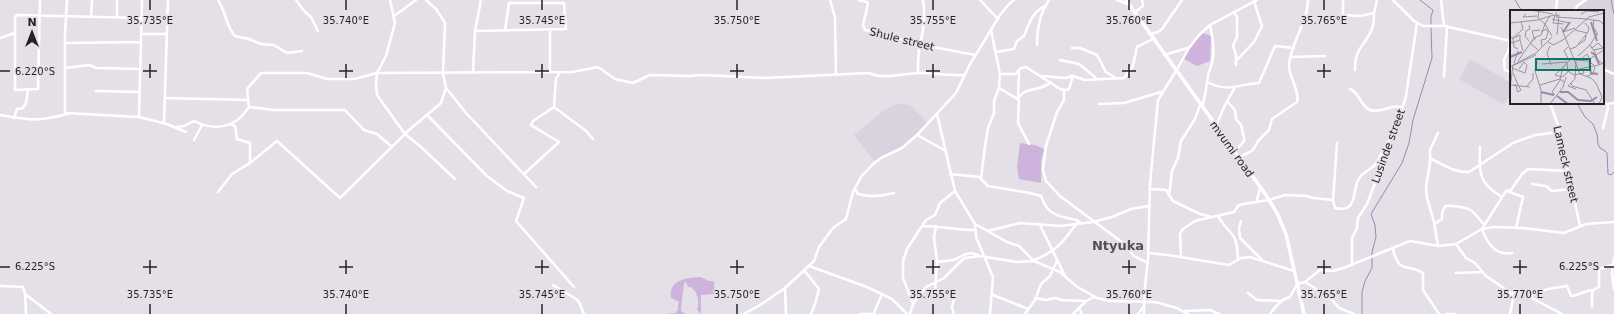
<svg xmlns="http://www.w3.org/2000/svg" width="1614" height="314" font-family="'DejaVu Sans',sans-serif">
<rect width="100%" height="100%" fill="#e5e0e8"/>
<path fill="#dbd2e0" d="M1585,0H1614V105L1599,106L1597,103H1603V11H1576V5Z
M1470,59L1511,83V93L1504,105L1459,79Z
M896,104L910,105L928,123L902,146L874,161L854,135L883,111Z"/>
<path fill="#ceb4dc" d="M1203,33L1211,36L1210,61L1197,66L1184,59L1189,48Z
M1020,143L1035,145L1044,149L1041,161V183L1019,179L1017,167Z
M701,277L709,281H714L715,294L701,295V314L697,310C700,302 698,293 691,287H688L686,282L684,283L681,309V311L686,314H665L675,313L678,310V305L679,302L671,298C669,280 684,278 701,277Z"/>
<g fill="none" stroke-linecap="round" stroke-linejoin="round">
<path stroke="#a186af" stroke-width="1" d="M1420,0L1433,10L1431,17V24
M1515,0L1522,11
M1611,0L1614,14
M1577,103L1585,117L1593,124L1597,134L1598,144L1600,148L1605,151L1607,153L1608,174L1611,175L1614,172
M1362,314V292L1365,281L1372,268V252L1376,237L1375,225L1371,214L1402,163L1409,143L1413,120L1432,58L1431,28"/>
<path stroke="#fff" stroke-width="2.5" d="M67,0L65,35V113L139,117L167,124L186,132
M218,0C226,12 226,26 235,36L249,39L261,44L274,45L287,53L302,51
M296,0L305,12L311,17L318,31
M390,0L395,23L386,56L377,73L376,85L377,95L405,134L421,147L455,179
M426,0L436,9L445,23L443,73L446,88L466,113L536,187
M830,0L835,17L836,75
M859,0L867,2L868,4L863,25L865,30L891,34L907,42L975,55
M980,0L997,18
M1117,0L1128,4
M1343,0V15L1360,16L1374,13L1377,0
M1393,0L1414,21L1423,26H1444L1511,41
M1441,0L1444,26
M1556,11L1557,0
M1575,11L1577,6L1586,0
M1234,12L1237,17V37L1233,46L1236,55V65
M1134,13L1143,6L1142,0
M394,16L416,0
M91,17L92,0
M117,17V0
M1326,19L1343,15
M550,29V72
M991,30L1000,74H1015L1021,68L1026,67L1060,89L1065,90L1069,89L1073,76L1085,80L1124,78L1133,66L1137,47L1153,39
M475,31L566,29L564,3H509L505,30
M15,33V90L38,89L40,0
M141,34H167
M1150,34L1158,32L1162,29L1182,0
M0,38L15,33V17L17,15L141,18
M1510,41L1509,49L1504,60L1505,70L1511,72
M65,43L141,42
M1037,45C1037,30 1040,13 1049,0
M1072,48H1080L1097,55L1106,72L1116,78
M996,52L1014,49L1017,41L1024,36C1029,24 1032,12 1045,6
M1164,55L1188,48
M1291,57L1325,56
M1060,60L1079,64L1096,78
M1236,61L1254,42L1262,26L1254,1
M65,68L89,65L97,68L140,69
M1603,69L1614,74
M1355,70C1355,46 1365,47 1372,29C1374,24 1374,18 1374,13
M473,72L475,31L481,0
M918,73C918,64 918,53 920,44C924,30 925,14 923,0
M1000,74L999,88L994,101V113L988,128L985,146L981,179L988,186L1030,193L1041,196C1046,210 1052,215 1067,218C1072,219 1076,219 1080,222
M1042,76L1066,78L1072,76
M1444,77L1447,26
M1207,82C1227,93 1239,84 1259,83L1275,46L1294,48
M999,88L1019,100L1018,123L1029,144
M1350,89C1360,93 1360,106 1370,110C1381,114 1390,104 1401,107
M1064,90V100L1057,112L1046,146L1043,170L1046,181L1060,196L1123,243L1134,256L1148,263
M96,91L139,92
M165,98L248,100
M1018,98C1026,86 1041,92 1051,82
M1018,98L1019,72
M1227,101L1235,110L1236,119L1241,125L1244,138V141L1235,152
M1550,103L1559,128L1580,226
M1597,103L1607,104L1614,103
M1099,104L1124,103L1161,92
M1202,106C1206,96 1206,86 1208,76C1209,71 1211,67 1212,63C1215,50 1213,38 1210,25
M249,107L274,110H345L364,130L377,134L392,147
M554,107L586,131L593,139
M937,114L955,191L975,224L976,237L993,277L990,314
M0,115C28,120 38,122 67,114
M427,115L487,176L507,191L524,198L516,221L574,287
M139,117L142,0
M14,118L17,109L23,108L26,103L28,90
M164,123L168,0
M230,124L235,126L237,139L250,143V163
M1216,126L1225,105L1235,87
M177,127L184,126L194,121C208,128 223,129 236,121C241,118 246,111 249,107L247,89L261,73H307L327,79H354L377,73L572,72L598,67L615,79L633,83L650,75L689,76L702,75L765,78L869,73C884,80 903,73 920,73C935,73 949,76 964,75
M1603,128L1608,108L1607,104
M917,135L946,151
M194,140L202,125
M1480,147C1479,172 1478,183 1502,197
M1239,157L1250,152L1253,150L1258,141L1269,130L1272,119L1297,102C1300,91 1289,77 1289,66C1290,43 1308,23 1308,0
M1431,159C1443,164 1455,173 1469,172L1513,143L1535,135L1560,132
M524,174L559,142L531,125L533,121L554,107L556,79L560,72
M950,174L980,177
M1532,184L1546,186L1552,191L1572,189
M855,189L858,194C869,197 883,196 894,193
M1150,189L1166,190L1173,201L1200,214L1212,217
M1507,191L1523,197L1516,228
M218,192L232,174L250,163L277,141L340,198L409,130L441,103L446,88
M1169,196L1172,171L1178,158L1181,141L1195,119L1200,105
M1257,200L1260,188
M1333,200L1335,208C1360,214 1351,187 1360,177C1364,172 1371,169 1375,165C1380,160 1378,155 1385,149
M1218,216C1222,224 1227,228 1232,234C1238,241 1237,251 1238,260
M1241,221L1239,228L1240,238L1262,260
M975,224L1007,242L1019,246L1034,261L1060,272L1076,286L1097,298L1110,301L1155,302L1177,308L1188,314
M1434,224L1442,219V213L1445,206C1451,205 1465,207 1470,210C1476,213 1479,220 1484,224
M1040,225L1065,276
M922,226L926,220L935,215L940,203L955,191
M936,226L934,237L937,262L935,291L955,295L952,307L954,314
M988,231L1020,223L1060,226L1093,222L1112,217L1131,209L1149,206
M1456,244L1466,258L1475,263L1486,276L1511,293L1513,299L1510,314
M1438,246L1434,222L1427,198L1426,186L1430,163V150L1438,133
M1393,249C1399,275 1408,263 1423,273V290L1439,314
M1148,253L1168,255L1229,265L1241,258L1250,257L1294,271
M1512,253C1496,256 1487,243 1482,229L1506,191L1511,190L1522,174L1528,169L1568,171
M1181,257L1180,234L1183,229L1195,221L1234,212L1238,206L1243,204L1269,200L1285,195L1307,196L1313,198L1333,200L1337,143
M1614,258L1612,273L1614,289
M1034,260C1056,252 1064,241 1077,223
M937,262C942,261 948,261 953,260C962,257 967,250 978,255
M1352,264V238L1357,228L1358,218L1367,204L1380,170L1386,146L1397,126L1406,96L1417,23
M809,266L867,287L892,299L907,314
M804,270L819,289L815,304L811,314
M1456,273L1482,272
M1305,282L1330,298L1339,308L1354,314
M1297,284L1305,282L1320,270L1333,271L1346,267L1410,241L1438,246L1456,244L1482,229L1494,227L1523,228L1564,233L1586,224L1614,222
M553,285L576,299L579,302L584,314
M0,286L23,287L25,294L51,314
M785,288L786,314
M1248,293L1257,300L1281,301
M1511,293L1522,291L1530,297L1562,314
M25,294L26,314
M993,295L1028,309
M1530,297C1541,289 1554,288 1567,286L1571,296C1579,296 1586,289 1594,290
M1035,298L1046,300L1056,298L1062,300L1086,301
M913,304L903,278V261L907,249L922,226C940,226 957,230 975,230
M1592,307V291L1599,287V269L1612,265
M1079,308L1082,314
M1185,311L1210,310L1219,314
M874,313L882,294
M744,314L760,305L785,288L814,261L819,247L833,228L846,219L853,192L861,177L873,164L881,158L902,148L917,135L956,93L969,66L1000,15L1009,4L1014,0
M860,314H875
M910,314L913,304L926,287L944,278L961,261L965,258L980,256L1017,262L1034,261
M1025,314L1035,300L1041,284L1050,276L1057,261
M1073,314L1086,301L1094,297
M1138,314L1144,306
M1144,314V295L1148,259L1150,184L1158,100L1176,71L1189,48L1199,35L1210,25L1257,0
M1270,314C1276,306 1281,299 1290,297L1296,286
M1446,314H1455"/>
<path stroke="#fff" stroke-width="3.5" d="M1126,0L1266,195L1277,213L1286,234L1304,314"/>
</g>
<path fill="none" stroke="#252326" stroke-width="1.5" d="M150,0V10M346,0V10M542,0V10M737,0V10M933,0V10M1129,0V10M1324,0V10M150,64V78M346,64V78M542,64V78M737,64V78M933,64V78M1129,64V78M1324,64V78M0,71H10M143,71H157M339,71H353M535,71H549M730,71H744M926,71H940M1122,71H1136M1317,71H1331M150,260V274M346,260V274M542,260V274M737,260V274M933,260V274M1129,260V274M1324,260V274M1520,260V274M0,267H10M143,267H157M339,267H353M535,267H549M730,267H744M926,267H940M1122,267H1136M1317,267H1331M1513,267H1527M1604,267H1614M150,304V314M346,304V314M542,304V314M737,304V314M933,304V314M1129,304V314M1324,304V314M1520,304V314"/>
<g text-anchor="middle" stroke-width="3" stroke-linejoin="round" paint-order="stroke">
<g font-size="11" fill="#252326" stroke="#e5e0e8">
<text transform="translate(902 39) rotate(14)" y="4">Shule street</text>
<text transform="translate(1388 146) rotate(-70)" y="4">Lusinde street</text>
<text transform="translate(1232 149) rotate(54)" y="4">mvumi road</text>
<text transform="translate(1566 164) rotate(77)" y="4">Lameck street</text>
</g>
<g font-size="13" font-weight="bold" fill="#534f55" stroke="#e5e0e8">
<text x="1118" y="250">Ntyuka</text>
</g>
</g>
<g transform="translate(1510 10)">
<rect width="94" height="94" fill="#e5e0e8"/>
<path fill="none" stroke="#a186af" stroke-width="2" d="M81,12L87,31M53,22L60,12M81,42L85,45L89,54M0,47L12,42M80,58L81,63L88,64M31,82L44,85M50,82H58L68,90L81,91L87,87M47,86L58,94"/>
<path fill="none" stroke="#98949a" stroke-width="1" d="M21,0L43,4M29,0L28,8L35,14M46,2V7L76,9M16,4L13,7L27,6M71,4L77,1L89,2M45,5L43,13L54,14M42,9L59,13M76,9L90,11L94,15M84,10L83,16L88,25M0,13L28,10L40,6M35,14L40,6L49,5L47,25M35,14L42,26M19,15L20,19L16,21L15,26L19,31M51,17L70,64L81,68L86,73L92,87L89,94M65,20L77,23M31,22L36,19L38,22L36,29L31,30L32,36M53,22L65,18M0,27L3,28L4,37L8,39M3,28L13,19L11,11M3,28L10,25V30M24,28L31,25L35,14M24,28L22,21L30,20M26,28L20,33L28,40M0,30L2,33L10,30L13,41M38,32L43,35L53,30L79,7L94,3M68,35L75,30L76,25M80,35L83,40H84L93,38L88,33L82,38M40,36L37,43L41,55M58,37L54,41L59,50M60,39L66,37L78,22L79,18L75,13M84,40L88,50L93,54M68,46L80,35L87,24M71,49L77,44L79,48M78,50L94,40M8,51L24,28M4,53L8,41M28,53H26L25,61L31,80V94M57,53L58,62L52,67L45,65L62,48M32,54L57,52M0,57L26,45M2,58L15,63L17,55L14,52L9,59M53,58L64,65M65,60L84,56M52,61L50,69L54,72M3,63L8,75M64,65L74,63L73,60M77,66L83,64L85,56M61,73L62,76L76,80L85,94M5,74L8,82L11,80L8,75M1,75L20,77M30,75L50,69M17,76L23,69V63M0,79L3,55L26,43L42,27M66,79L58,76L65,69L66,50L78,51L85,56L94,53M45,85L42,82L51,69M40,94L53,77L56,67"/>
<path fill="#0f766e" fill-opacity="0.15" stroke="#0f766e" stroke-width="2" d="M26,49H80V60H26Z"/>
<rect width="94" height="94" fill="none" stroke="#252326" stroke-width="2"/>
</g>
<g font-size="10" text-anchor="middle" fill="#252326" stroke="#e5e0e8" stroke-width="3" stroke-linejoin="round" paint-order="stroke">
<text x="150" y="24">35.735°E</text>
<text x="346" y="24">35.740°E</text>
<text x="542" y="24">35.745°E</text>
<text x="737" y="24">35.750°E</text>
<text x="933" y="24">35.755°E</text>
<text x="1129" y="24">35.760°E</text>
<text x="1324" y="24">35.765°E</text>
<text x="35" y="75">6.220°S</text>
<text x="35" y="270">6.225°S</text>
<text x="1579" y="270">6.225°S</text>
<text x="150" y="298">35.735°E</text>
<text x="346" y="298">35.740°E</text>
<text x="542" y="298">35.745°E</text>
<text x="737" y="298">35.750°E</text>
<text x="933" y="298">35.755°E</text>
<text x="1129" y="298">35.760°E</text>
<text x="1324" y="298">35.765°E</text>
<text x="1520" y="298">35.770°E</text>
</g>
<g transform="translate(32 32)" stroke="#e5e0e8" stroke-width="3" paint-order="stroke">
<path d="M0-3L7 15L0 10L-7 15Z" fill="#252326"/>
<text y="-6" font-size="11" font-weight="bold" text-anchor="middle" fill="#252326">N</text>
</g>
</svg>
